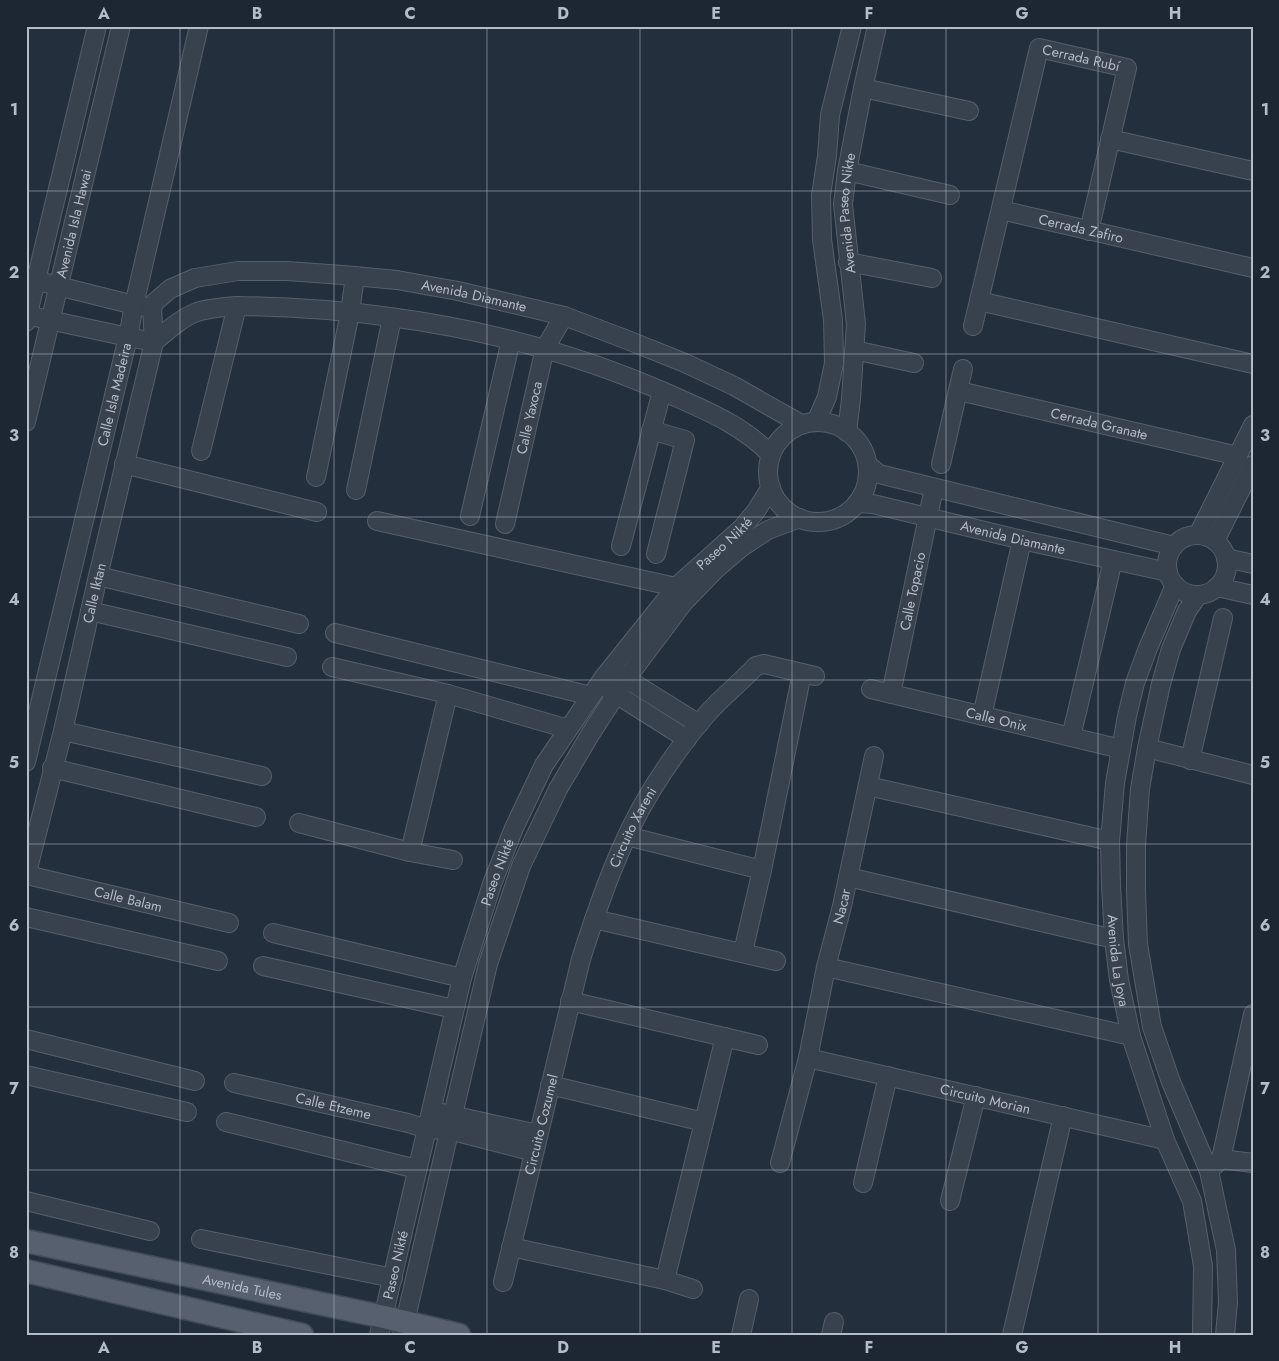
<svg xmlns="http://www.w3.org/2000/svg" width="1279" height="1361" font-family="Jost,sans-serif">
<rect width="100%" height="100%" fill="#242f3e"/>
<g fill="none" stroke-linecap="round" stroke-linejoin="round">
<defs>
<g id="minor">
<path d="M863,88L969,111"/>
<path d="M1110,139L1253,171"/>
<path d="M847,171L950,195"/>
<path id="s1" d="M1001,210L1253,268"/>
<path d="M848,262L932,278"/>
<path id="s2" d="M26,278L134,305L152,308L155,302L170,289L195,278L238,271H287L343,275L397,280L458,291L564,316L625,339L685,363L734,386L801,424"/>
<path d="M979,301L1253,364"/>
<path d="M26,315L128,337L154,342C167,331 181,318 197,312C209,308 225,307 237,306C387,308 534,334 671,395C707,411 744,426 771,455"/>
<path d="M26,322L97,26"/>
<path id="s3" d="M973,326L1039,48L1127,68L1089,231"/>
<path d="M854,350L914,363"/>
<path id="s4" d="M959,391L1238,456"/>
<path id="s5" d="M26,422L121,26"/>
<path d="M816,422L827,397L834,363L833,320L822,239L821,195L827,156L830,115L852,26"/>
<circle cx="818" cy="472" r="50"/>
<path d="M651,430L685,440L656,554"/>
<path id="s6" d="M847,432L851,399L856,324L843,204L847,171L863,88L877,26"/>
<path d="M201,451L237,306"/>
<path d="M124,464L317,512"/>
<path d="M941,464L963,369"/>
<path d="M868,465L879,474L1174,546"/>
<path d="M316,477L350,313L355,276"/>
<path d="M356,490L392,318"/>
<path id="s7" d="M857,503L873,504L1022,540L1168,572"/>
<path d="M470,516L511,340"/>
<path d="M377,521L676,587"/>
<path id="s8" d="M505,524L545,348L564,316"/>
<path d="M1198,535L1253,425"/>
<circle cx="1197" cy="565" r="30"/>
<path d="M1215,541L1253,465"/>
<path d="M621,546L662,391"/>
<path d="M1226,558L1253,564"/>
<path d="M98,576L299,624"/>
<path id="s9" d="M1175,585L1148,648L1135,683L1127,716L1115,783L1110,841L1111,885L1114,939L1119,980L1131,1036L1165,1140L1192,1201L1203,1266L1202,1335"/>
<path d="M1217,587L1253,595"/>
<path d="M1198,595L1187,611L1171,649L1161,684L1147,748L1140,789L1136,845V890L1138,944L1152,1027L1171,1082L1209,1171L1226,1250L1228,1302L1225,1335"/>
<path d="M90,611L287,657"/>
<path d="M335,633L591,696"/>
<path d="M332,667L448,694L568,729"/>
<path d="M617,673L699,724"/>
<path d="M608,689L687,739"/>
<path id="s10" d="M871,689L1121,749"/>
<path id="s11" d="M891,694L934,488"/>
<path d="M982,716L1022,540"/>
<path d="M63,731L262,776"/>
<path d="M1071,737L1113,560"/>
<path d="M1147,748L1253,775"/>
<path d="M1190,760L1223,618"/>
<path id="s12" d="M26,762L128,337L134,305L199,26"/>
<path d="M52,768L256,817"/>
<path d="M868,786L1110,841"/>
<path d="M299,823L410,852L453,860"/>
<path d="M627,836L762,870"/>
<path d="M410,852L448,694"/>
<path id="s13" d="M27,875L229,923"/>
<path id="s14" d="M26,876L63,731L98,576L154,342L152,308"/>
<path d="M848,877L1114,939"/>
<path d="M26,917L218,961"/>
<path d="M594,919L776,961"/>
<path d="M273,933L462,978"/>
<path d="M743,952L762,870L802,673"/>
<path d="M263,966L454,1009"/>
<path d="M826,967L1131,1036"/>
<path d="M570,1001L758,1045"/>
<path d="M26,1039L195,1081"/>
<path id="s15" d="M808,1058L1165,1140"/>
<path d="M26,1075L187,1112"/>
<path id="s16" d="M234,1083L408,1123L427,1129L449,1130L534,1152"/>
<path d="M550,1085L704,1122"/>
<path d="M442,1113L538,1134"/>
<path d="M226,1122L417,1169"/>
<path d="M1221,1159L1253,1163"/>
<path id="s17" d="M780,1163L808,1058L826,967L842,906L874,756"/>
<path d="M1209,1171L1221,1159L1253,1014"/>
<path d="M863,1183L888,1076"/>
<path d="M26,1201L150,1231"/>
<path d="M950,1201L976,1096"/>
<path d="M201,1239L393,1278"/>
<path d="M511,1247L665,1280L693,1289"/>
<path d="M665,1280L725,1037"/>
<path id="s18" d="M503,1282L581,959C599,903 620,841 651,791C667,765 687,737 707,714C722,697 740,683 756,666L764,664L815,676"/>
<path id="s19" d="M379,1335L462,978L492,884L514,828L544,765L604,677L676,587L742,528L756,511L771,487"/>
<path d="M402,1335L488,964L521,866L558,789L591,733L626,679L684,602L715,570L742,547L768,530L800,518"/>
<path d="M741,1335L749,1299"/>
<path d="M831,1335L834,1322"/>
<path d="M1012,1335L1063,1116"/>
</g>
<g id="major">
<path id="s20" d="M26,1241L384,1317L459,1335"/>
<path d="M26,1271L302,1335"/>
</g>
</defs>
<use href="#minor" stroke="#565f6c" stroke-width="20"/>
<use href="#major" stroke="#414a57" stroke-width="25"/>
<use href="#minor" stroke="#38414e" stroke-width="18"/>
<use href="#major" stroke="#56606e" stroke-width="22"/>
</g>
<path fill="none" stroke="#b4bcc9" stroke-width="1" stroke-opacity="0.55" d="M180,26V1335M334,26V1335M487,26V1335M640,26V1335M792,26V1335M946,26V1335M1098,26V1335M26,191H1253M26,354H1253M26,517H1253M26,680H1253M26,844H1253M26,1007H1253M26,1170H1253"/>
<g text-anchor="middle" stroke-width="5" stroke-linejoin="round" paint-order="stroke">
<g font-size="14" fill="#b4bcc9" stroke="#1d2633">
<text dy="5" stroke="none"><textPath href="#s3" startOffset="329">Cerrada Rubí</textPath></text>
<text dy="5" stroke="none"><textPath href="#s6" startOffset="220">Avenida Paseo Nikte</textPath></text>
<text dy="5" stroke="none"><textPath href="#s5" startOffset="204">Avenida Isla Hawai</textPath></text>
<text dy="5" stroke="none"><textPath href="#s1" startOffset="82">Cerrada Zafiro</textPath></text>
<text dy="5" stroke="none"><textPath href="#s2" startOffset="465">Avenida Diamante</textPath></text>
<text dy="5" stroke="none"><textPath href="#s12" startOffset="378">Calle Isla Madeira</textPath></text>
<text dy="5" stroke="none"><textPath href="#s8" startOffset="109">Calle Yaxoca</textPath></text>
<text dy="5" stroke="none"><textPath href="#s4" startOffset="144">Cerrada Granate</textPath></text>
<text dy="5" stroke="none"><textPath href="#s7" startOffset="160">Avenida Diamante</textPath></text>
<text dy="5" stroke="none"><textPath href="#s19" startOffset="882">Paseo Nikté</textPath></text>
<text dy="5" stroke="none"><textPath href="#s11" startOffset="105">Calle Topacio</textPath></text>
<text dy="5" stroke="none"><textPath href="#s14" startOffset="291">Calle Iktan</textPath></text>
<text dy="5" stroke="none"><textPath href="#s10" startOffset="129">Calle Onix</textPath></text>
<text dy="5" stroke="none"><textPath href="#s18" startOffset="474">Circuito Xareni</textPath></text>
<text dy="5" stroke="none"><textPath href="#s19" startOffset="478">Paseo Nikté</textPath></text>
<text dy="5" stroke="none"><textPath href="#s13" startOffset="104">Calle Balam</textPath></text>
<text dy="5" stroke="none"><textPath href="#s17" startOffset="264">Nacar</textPath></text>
<text dy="5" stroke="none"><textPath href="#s9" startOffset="386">Avenida La Joya</textPath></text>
<text dy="5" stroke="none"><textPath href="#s15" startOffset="182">Circuito Morian</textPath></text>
<text dy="5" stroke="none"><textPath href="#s16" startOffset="102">Calle Etzeme</textPath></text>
<text dy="5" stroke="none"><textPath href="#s18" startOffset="162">Circuito Cozumel</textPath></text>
<text dy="5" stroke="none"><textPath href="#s19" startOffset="72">Paseo Nikté</textPath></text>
<text dy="5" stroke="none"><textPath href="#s20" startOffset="221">Avenida Tules</textPath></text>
</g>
</g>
<rect width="1279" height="1361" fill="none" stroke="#1d2633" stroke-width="55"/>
<rect x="28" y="28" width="1224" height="1306" fill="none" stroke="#b4bcc9" stroke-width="2"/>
<g font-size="16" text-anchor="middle" font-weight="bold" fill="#b4bcc9">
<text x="104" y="19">A</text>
<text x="257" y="19">B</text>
<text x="410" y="19">C</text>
<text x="563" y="19">D</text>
<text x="716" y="19">E</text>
<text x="869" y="19">F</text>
<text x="1022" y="19">G</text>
<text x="1175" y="19">H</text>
<text x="14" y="115">1</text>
<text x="1265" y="115">1</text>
<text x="14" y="278">2</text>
<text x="1265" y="278">2</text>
<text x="14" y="441">3</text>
<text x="1265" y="441">3</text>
<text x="14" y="605">4</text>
<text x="1265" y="605">4</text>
<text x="14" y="768">5</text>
<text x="1265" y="768">5</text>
<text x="14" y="931">6</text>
<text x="1265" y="931">6</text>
<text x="14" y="1094">7</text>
<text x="1265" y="1094">7</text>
<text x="14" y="1258">8</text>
<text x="1265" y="1258">8</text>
<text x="104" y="1353">A</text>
<text x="257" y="1353">B</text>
<text x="410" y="1353">C</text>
<text x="563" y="1353">D</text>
<text x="716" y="1353">E</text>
<text x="869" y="1353">F</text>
<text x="1022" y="1353">G</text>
<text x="1175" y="1353">H</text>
</g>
</svg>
